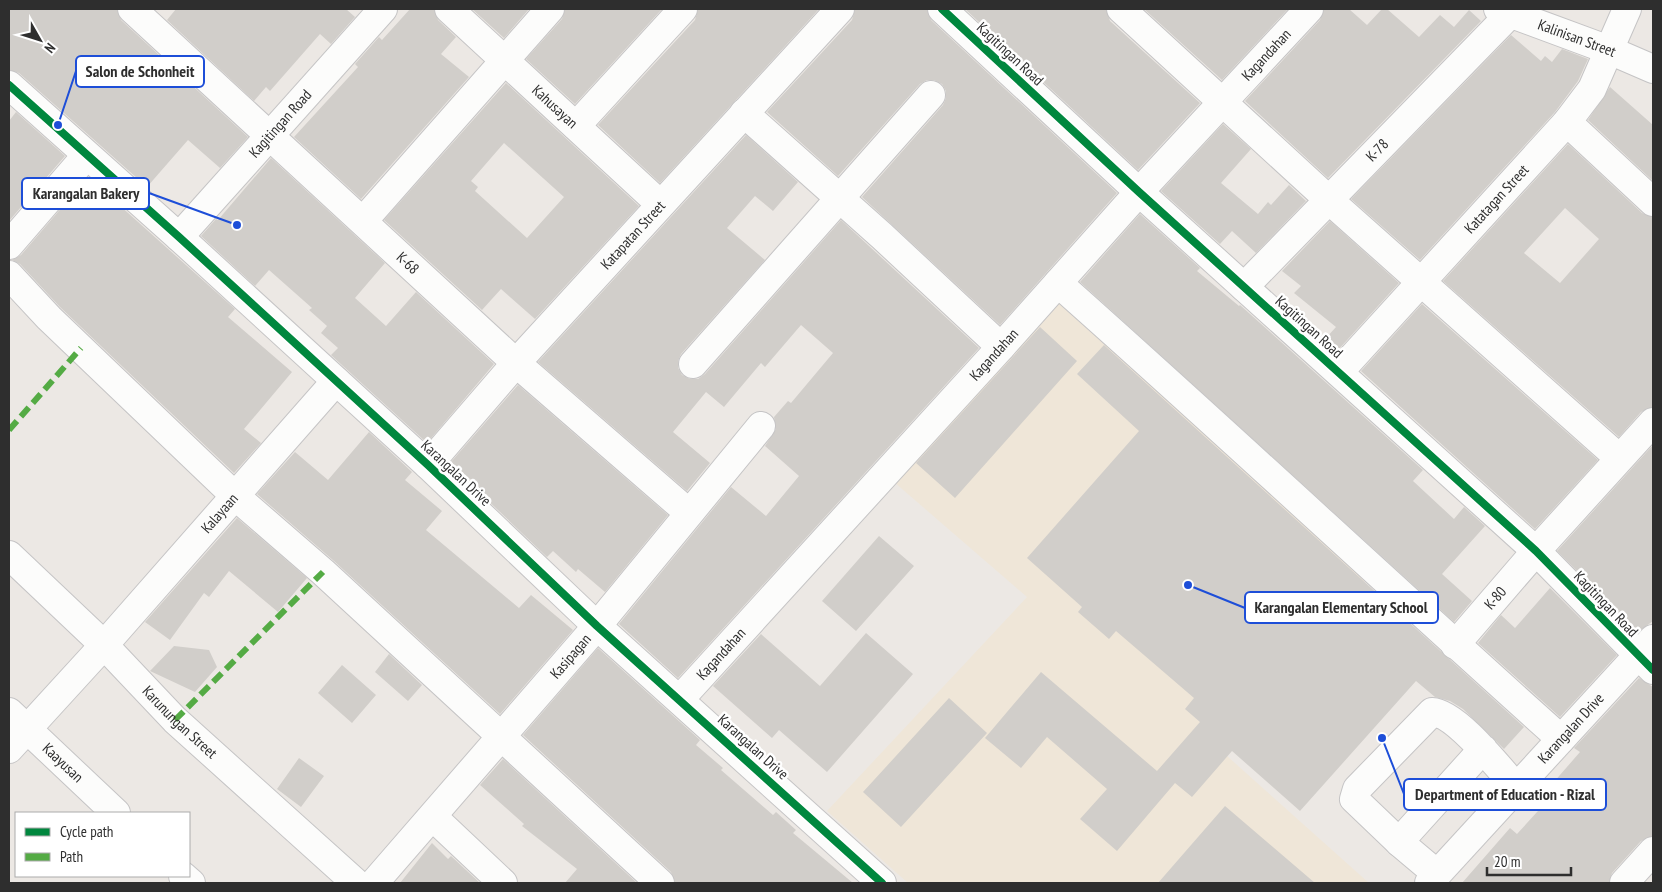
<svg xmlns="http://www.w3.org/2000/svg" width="1662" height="892" font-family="'PT Sans Narrow',sans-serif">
<rect width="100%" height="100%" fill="#ece8e4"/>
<path fill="#efe6d8" d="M1064,295L1371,574L1217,747L1369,883H908L827,811L1027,597L894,482Z"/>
<path fill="#d1ceca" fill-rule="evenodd" d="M9,9H117L121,20L248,137L220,168L188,140L147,187L19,73L9,70Z
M176,9H346L355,17L331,44L320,34L270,91L266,87L254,101L167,20Z
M410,9H434L438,20L456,37L441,54L469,77L361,199L294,137L358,67L355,64L379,37L382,40Z
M472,9H529L504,38Z
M565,9H662L575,104L526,59L562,19Z
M698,9H819L660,183L598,125L695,20Z
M855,9H927L931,20L1117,193L1000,325L862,197L943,105L946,98V91L942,84L934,80H927L920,84L838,176L767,112L852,20Z
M965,9H1106L1110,21L1200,103L1138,170Z
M1144,9H1288L1222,80Z
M1324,9H1349L1367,25L1382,9H1387L1419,37L1440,15L1454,27L1469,10L1481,21L1328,178L1245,101L1320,20Z
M1511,35L1541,61L1545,56L1552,62L1562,49L1588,59L1578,81L1555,112L1420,260L1351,199Z
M506,83L639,206L535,319L501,289L482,310L384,220ZM504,143L564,197L527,238L475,191L478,187L471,181Z
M1610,87L1653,125V181L1588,120Z
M16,112L65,156L9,221V121Z
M1223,124L1251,149L1221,183L1258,214L1268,202L1271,205L1289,185L1306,201L1256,253L1232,231L1220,244L1161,191Z
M746,135L798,182L773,211L755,196L727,228L765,260L681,354L678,361V368L682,375L690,379H698L705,374L841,220L979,348L678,678L619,624L731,487L766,516L799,476L765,446L776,429L774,417L788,401L791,403L833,353L801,325L765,367L761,363L724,407L706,392L673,432L710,463L687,491L538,362Z
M1568,144L1642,213L1653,217V407L1641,412L1619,437L1443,281ZM1565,208L1599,239L1560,283L1524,253Z
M271,158L385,263L355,298L386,326L416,292L494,364L427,443L331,355L338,348L321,333L327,326L309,310L312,308L269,270L255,286L201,236L216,219L218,220Z
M88,177L235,309L228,317L292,372L244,429L261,443L234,473L60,307L20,264L12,260L21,255Z
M1140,214L1200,268L1197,271L1239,306L1240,305L1423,470L1413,481L1454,519L1464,507L1485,526L1442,574L1472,601L1454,622L1080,282Z
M1330,221L1399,283L1338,350L1325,339L1336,327L1294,293L1301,286L1282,271Z
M1422,304L1598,460L1535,529L1361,371Z
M1040,327L1077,361L955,498L916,463Z
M1104,345L1524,727L1504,749L1463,709L1450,701L1435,697L1416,681L1300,811L1232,751L1192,797L1175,783L1117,851L1080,819L1107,789L1047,737L1021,768L985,738L1041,672L1157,771L1200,722L1185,709L1194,698L1116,631L1109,639L1078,612L1082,607L1027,558L1139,431L1077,374Z
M518,385L668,515L605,592L578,569L576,572L553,551L547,557L477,490L479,487L451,462Z
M369,432L412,472L405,480L442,511L426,530L519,608L531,595L573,630L500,714L334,561L257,494L295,452L328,480Z
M1653,445V621L1638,632L1557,551Z
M237,518L307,578L278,612L229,571L209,597L204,593L170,640L145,622Z
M879,536L914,566L856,631L822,601Z
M1550,588L1617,655L1560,717L1478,643L1501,615L1515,628Z
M866,633L913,674L827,772L779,730L772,738L713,686L761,634L820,686Z
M174,646L209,650L217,667L195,692L150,671Z
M598,648L700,740L696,745L723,768L721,770L773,815L776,812L796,830L793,833L853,883H675L671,872L523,735Z
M389,654L422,685L408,701L375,672Z
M342,665L376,695L352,723L318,693Z
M1639,678L1653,687V836L1641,841L1612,873L1609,883H1462L1510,828L1517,834L1559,788L1553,783L1580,752L1574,748Z
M949,698L987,733L901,827L863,792Z
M299,758L324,776L301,807L277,789Z
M503,759L637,883H565L577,869L522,826L524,824L480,785Z
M1225,806L1315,883H1158Z
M432,843L448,859L451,856L480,883H400Z"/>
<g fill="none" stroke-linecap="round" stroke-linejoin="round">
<defs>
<g id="minor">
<path id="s1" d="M132,9L516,363L689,513"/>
<path id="s2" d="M449,9L660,204"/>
<path d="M942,9L1139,192L1536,551L1653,670"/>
<path d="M1121,9L1329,200L1619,458"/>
<path id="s3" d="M1498,9L1609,50L1653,69"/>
<path d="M9,85L179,237L428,465L597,626L882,883"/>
<path d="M744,113L882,236L1001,347"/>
<path d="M1567,122L1653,202"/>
<path d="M576,126L683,9"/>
<path d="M363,221L550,9"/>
<path id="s4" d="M179,237L383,9"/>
<path d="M9,245L86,156"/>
<path d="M9,275L49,318L234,495L323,572L660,883"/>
<path d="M1058,283C1227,433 1392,588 1561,739"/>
<path id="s5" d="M1244,287L1510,14"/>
<path d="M693,364L931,95"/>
<path id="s6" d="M1339,372L1567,122L1592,89L1627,9"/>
<path id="s7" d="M428,465L516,363L840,9"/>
<path id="s8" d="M9,555L104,645L175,720L356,883"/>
<path id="s9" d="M1455,645L1536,551L1653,422"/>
<path id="s10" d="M680,699L1001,347L1139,192L1309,9"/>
<path id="s11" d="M9,712L116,813"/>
<path id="s12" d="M9,749L104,645L336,381"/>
<path d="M1483,749L1399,842L1354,799L1357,789L1432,712C1456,713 1499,768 1516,787"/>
<path d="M433,817L503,883"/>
<path d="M1399,842L1437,874"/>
<path d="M183,876L191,883"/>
<path id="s13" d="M374,883L597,626L761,426"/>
<path id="s14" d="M1429,883L1653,639"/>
<path d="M1624,883L1653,851"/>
</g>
</defs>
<use href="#minor" stroke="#c5c4c5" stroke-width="30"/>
<use href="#minor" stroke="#fcfcfb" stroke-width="28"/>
<path stroke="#54ab44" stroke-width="6" stroke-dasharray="12 6" stroke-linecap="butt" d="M9,430L81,348
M175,720L323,572"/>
<defs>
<path id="cycleway" d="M942,9L1139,192L1536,551L1653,670
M9,85L179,237L428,465L597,626L882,883"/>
</defs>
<use href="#cycleway" stroke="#fff" stroke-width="11"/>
<use href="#cycleway" stroke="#00873e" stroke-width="8"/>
</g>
<g text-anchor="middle" stroke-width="5" stroke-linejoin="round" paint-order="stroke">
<g font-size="15" fill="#2e2e2e" stroke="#fff">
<text dy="5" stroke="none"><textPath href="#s3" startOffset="84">Kalinisan Street</textPath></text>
<text transform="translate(1010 54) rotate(43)" y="5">Kagitingan Road</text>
<text dy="5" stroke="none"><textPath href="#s10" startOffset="871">Kagandahan</textPath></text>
<text dy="5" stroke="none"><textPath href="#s2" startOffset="144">Kahusayan</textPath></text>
<text dy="5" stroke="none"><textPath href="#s4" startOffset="152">Kagitingan Road</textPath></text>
<text dy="5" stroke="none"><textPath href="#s5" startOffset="191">K-78</textPath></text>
<text dy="5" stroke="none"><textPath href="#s6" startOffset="234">Katatagan Street</textPath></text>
<text dy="5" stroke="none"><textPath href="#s7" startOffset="308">Katapatan Street</textPath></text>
<text dy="5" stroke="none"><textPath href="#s1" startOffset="375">K-68</textPath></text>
<text transform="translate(1309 327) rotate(42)" y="5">Kagitingan Road</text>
<text dy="5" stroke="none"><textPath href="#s10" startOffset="466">Kagandahan</textPath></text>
<text transform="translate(456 473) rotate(43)" y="5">Karangalan Drive</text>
<text dy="5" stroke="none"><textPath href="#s12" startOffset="316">Kalayaan</textPath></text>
<text dy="5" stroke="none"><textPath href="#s9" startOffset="62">K-80</textPath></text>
<text transform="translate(1606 604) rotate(46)" y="5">Kagitingan Road</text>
<text dy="5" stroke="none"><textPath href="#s10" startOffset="61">Kagandahan</textPath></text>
<text dy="5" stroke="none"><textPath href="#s13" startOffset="300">Kasipagan</textPath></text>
<text dy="5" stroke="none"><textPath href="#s8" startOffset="239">Karunungan Street</textPath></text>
<text dy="5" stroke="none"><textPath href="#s14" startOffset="210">Karangalan Drive</textPath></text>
<text transform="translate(753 747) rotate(42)" y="5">Karangalan Drive</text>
<text dy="5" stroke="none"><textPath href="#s11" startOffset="74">Kaayusan</textPath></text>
</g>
</g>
<path fill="none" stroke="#1d4ed8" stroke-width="2" d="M58 125L76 71M237 225L149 193M1188 585L1245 608M1382 738L1404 794"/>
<g fill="#1d4ed8" stroke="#fff" stroke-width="2">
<circle cx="58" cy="125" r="5"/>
<circle cx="237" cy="225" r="5"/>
<circle cx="1188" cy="585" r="5"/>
<circle cx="1382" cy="738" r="5"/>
</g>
<g fill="#fff" stroke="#1d4ed8" stroke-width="2">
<rect x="76" y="56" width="128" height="31" rx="5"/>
<rect x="22" y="178" width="127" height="31" rx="5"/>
<rect x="1245" y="592" width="193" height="31" rx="5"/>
<rect x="1404" y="779" width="202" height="31" rx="5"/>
</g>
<g font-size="16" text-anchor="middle" font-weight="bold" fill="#2e2e2e">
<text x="140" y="77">Salon de Schonheit</text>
<text x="86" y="199">Karangalan Bakery</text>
<text x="1341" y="613">Karangalan Elementary School</text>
<text x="1505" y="800">Department of Education - Rizal</text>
</g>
<rect width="1662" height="892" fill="none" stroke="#2e2e2e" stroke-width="20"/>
<rect x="15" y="812" width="175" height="65" fill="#ffffff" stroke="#ababab"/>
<rect x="25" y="828" width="25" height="8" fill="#00873e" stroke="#ababab"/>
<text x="60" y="837" font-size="15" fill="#2e2e2e">Cycle path</text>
<rect x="25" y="853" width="25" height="8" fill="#54ab44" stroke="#ababab"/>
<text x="60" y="862" font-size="15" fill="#2e2e2e">Path</text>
<g transform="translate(40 40) rotate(129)" stroke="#ffffff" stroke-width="4" paint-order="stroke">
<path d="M0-4L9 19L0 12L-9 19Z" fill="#2e2e2e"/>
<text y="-8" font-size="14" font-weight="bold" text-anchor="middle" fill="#2e2e2e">N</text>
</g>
<path d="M1487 867v8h84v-8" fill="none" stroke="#2e2e2e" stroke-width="2.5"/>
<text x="1494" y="867" font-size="15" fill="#2e2e2e" stroke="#ffffff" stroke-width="4" paint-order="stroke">20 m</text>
</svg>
